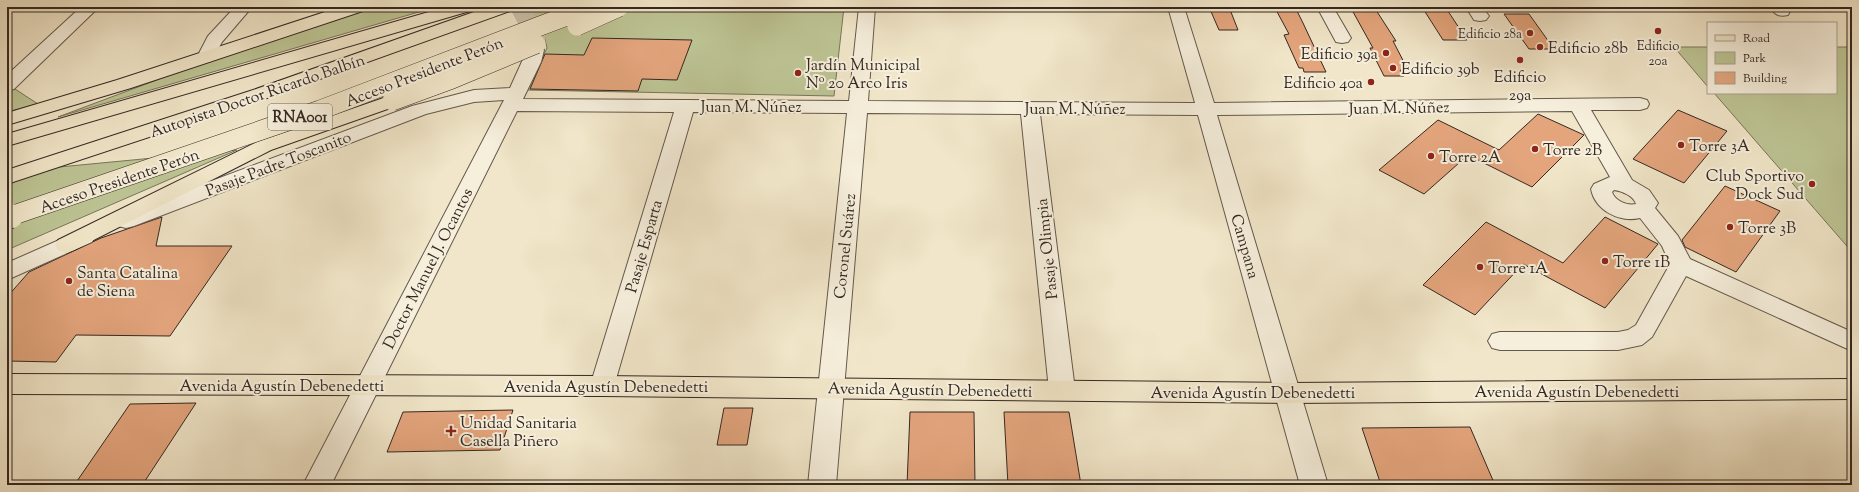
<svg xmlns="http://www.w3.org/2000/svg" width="1859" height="492" font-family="'Sorts Mill Goudy',serif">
<rect width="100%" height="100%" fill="#f1e6c9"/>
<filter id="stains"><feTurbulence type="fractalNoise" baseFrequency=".005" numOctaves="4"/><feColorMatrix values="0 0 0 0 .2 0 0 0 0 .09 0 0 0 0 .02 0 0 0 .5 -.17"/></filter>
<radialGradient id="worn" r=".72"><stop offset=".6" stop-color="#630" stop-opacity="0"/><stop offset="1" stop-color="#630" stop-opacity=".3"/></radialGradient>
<path fill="#bdc494" stroke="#78765b" d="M369,7H436L58,117L194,66Z
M529,7H844L834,96L526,90L547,48L543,30Z
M1674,47H1708V87Z
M1836,47H1852V252L1714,93H1836Z
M15,89L38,104L7,112V91Z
M237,150L7,250V172Z"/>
<path fill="#e4a57d" stroke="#342822" d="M1209,7H1229L1238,30H1219Z
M1295,7L1303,23L1326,72H1304L1303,68H1299L1284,35L1289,34L1275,8Z
M1356,7H1374L1396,41H1393L1408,70H1400L1404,76H1384L1370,48H1373L1352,10H1357Z
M1422,7L1446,8L1467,40H1443Z
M1504,14H1529L1554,49H1529Z
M592,38L692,40L677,80L642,79L638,91L530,89L545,54L584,55Z
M1678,110L1727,131L1684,183L1633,159Z
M1538,114L1584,135L1532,187L1468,155L1424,194L1379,170L1438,120L1499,150Z
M1725,186L1780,211L1736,272L1685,247L1682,240Z
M162,217L156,246H232L170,336L76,335L56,362L7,361V297L29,272L101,238Z
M1605,217L1658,244L1605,308L1523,264L1475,315L1423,285L1486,222L1563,263Z
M196,403L143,484H75L130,404Z
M724,408H753L747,445H717Z
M513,410L500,450L387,452L403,412Z
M910,412H974L975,485H907Z
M1004,412H1069L1081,485H1008Z
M1470,427L1495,485H1381L1362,428Z"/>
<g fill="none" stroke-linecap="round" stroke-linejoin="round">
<path stroke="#cbc0a8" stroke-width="19" stroke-dasharray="19 10" stroke-linecap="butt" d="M520,7L536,38L535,48"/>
<defs>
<path id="minor" d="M81,7H99L14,89L7,91V75Z
M235,7H252L222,42L212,61L206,62L200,61L197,57L208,36Z
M859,7H875L868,101L1195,103L1168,7H1184L1214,103L1640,98L1647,100L1649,104L1647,108L1640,110H1591L1632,180L1649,190L1658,203L1655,208L1678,236L1690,259L1852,332V351L1686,276L1652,337L1642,345L1618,350H1500L1492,348L1488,341L1492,334L1500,332H1618L1628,330L1636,325L1670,264L1662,246L1640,218C1619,223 1595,210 1591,189L1594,184L1610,177L1572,111L1217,115L1328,485H1300L1198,115L1040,114L1075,390L1071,397L1062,400L1053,397L1049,390L1021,114L867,113L836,485H808L847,113L693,112L614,386L611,393L602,396L593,393L590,386L674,112L517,111L331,485H303L504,100L474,102L426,114L134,226L126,228L118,226L115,221L118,216L412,106L474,90L510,88L529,46L535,45L541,46L544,50L541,62L523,99L849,101ZM1614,190C1622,191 1634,196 1636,204C1627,206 1615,201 1612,192Z
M1317,7H1333L1351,38L1348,42L1342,43L1336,42Z
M1466,7H1482L1489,16L1486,20L1480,21L1474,20Z
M1770,7H1788L1790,11L1788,15C1779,17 1775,15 1770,7Z
M84,229L92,232L95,237L92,242L7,280V263Z"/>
<path id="major" d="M340,7H365L363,11L131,88L7,125V113L117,80Z
M7,374L602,376L1289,383L1852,379V399L1289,403L602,396L7,394Z"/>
<path id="highway" d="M446,7H472L470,11L7,146V134Z
M488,7H512L510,11L267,98L7,184V170L253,90Z
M392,95L399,97L401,101L399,105L271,150L74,250L66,253L58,250L55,245L58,240L257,142Z"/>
</defs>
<use href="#minor" stroke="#63584c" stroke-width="2"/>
<use href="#major" stroke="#342822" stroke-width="2"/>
<use href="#highway" stroke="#342822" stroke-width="2"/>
<use href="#minor" fill="#f6efdc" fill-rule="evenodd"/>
<use href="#major" fill="#f1e6c9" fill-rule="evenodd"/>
<use href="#highway" fill="#f1e6c9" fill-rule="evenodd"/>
<defs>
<path id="highway-bridge-far1" d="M577,26L619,7
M392,101L452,79L536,44
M8,217L320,110L590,7"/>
<path id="highway-bridge" d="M7,217L11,216"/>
</defs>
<use href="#highway-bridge-far1" stroke="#342822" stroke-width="20" stroke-linecap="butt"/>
<use href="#highway-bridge" stroke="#342822" stroke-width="26" stroke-linecap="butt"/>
<use href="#highway-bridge-far1" stroke="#f1e6c9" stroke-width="19"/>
<use href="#highway-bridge" stroke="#f1e6c9" stroke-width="24"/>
</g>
<g fill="#8f2418" stroke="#f6efdc" stroke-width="1.5">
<circle cx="1658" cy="31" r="4"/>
<circle cx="1530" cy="33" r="4"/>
<circle cx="1540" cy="47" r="4"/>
<circle cx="1386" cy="53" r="4"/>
<circle cx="1520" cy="60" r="4"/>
<circle cx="1393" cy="68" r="4"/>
<circle cx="798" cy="73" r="4"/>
<circle cx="1371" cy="82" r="4"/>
<circle cx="1681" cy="145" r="4"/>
<circle cx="1535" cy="149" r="4"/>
<circle cx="1431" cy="156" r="4"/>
<circle cx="1812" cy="184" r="4"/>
<circle cx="1730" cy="227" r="4"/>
<circle cx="1605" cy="261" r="4"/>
<circle cx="1480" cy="267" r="4"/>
<circle cx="69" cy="281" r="4"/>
<path d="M449 425h4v4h4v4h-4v4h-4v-4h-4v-4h4z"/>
</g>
<g text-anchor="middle" stroke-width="4" stroke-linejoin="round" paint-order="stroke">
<g font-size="13" fill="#342822" stroke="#f6efdc" text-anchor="end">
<text x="1522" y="38">Edificio 28a</text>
<text x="1658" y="50" text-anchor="middle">Edificio<tspan x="1658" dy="15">20a</tspan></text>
</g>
<rect fill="#f6efdc" stroke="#6e645a" stroke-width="1" x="268" y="104" width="64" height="26" rx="3"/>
<g font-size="15" font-weight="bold" fill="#342822">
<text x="300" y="122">RNA001</text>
</g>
<g font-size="16" fill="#342822" stroke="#f6efdc" text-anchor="start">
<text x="1548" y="53">Edificio 28b</text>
<text x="1378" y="59" text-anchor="end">Edificio 39a</text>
<text x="806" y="70">Jardín Municipal<tspan x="806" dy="18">Nº 20 Arco Iris</tspan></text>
<text x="1401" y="74">Edificio 39b</text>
<text x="1520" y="82" text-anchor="middle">Edificio<tspan x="1520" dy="18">29a</tspan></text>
<text x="1363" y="88" text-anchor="end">Edificio 40a</text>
<text x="1689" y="151">Torre 3A</text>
<text x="1543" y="155">Torre 2B</text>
<text x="1439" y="162">Torre 2A</text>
<text x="1804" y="181" text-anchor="end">Club Sportivo<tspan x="1804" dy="18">Dock Sud</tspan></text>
<text x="1738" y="233">Torre 3B</text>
<text x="1613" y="267">Torre 1B</text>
<text x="1488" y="273">Torre 1A</text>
<text x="77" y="278">Santa Catalina<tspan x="77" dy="18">de Siena</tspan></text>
<text x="460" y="428">Unidad Sanitaria<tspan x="460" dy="18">Casella Piñero</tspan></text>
</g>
<g font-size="16" fill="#342822" stroke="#f6efdc">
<text transform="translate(424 71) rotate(-21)" y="6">Acceso Presidente Perón</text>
<text transform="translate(257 95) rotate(-19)" y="6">Autopista Doctor Ricardo Balbín</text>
<text x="751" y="112">Juan M. Núñez</text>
<text transform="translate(1399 107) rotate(-1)" y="6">Juan M. Núñez</text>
<text x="1075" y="114">Juan M. Núñez</text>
<text transform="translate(278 163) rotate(-21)" y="6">Pasaje Padre Toscanito</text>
<text transform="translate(119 180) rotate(-19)" y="6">Acceso Presidente Perón</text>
<text transform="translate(643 246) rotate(-74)" y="6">Pasaje Esparta</text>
<text transform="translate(844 246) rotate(-84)" y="6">Coronel Suárez</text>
<text transform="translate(1246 246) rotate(74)" y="6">Campana</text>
<text transform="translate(1046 249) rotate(-96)" y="6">Pasaje Olimpia</text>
<text transform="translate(427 268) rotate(-63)" y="6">Doctor Manuel J. Ocantos</text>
<text x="282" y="391">Avenida Agustín Debenedetti</text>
<text x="606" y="392">Avenida Agustín Debenedetti</text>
<text transform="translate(930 389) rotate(1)" y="6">Avenida Agustín Debenedetti</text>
<text x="1577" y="397">Avenida Agustín Debenedetti</text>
<text x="1253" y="398">Avenida Agustín Debenedetti</text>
</g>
</g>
<rect width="1859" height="492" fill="none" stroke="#f1e6c9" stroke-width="24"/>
<rect x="8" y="8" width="1843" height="476" fill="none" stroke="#342822" stroke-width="2"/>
<rect x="12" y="12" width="1835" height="468" fill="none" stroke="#342822"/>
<rect x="1707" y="22" width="130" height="72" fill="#f6efdc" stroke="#a89f92"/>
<rect x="1715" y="35" width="20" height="6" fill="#f1e6c9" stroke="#a89f92"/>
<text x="1743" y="42" font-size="12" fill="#342822">Road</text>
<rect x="1715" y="52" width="20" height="12" fill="#bdc494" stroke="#a89f92"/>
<text x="1743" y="62" font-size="12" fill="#342822">Park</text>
<rect x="1715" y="72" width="20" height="12" fill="#e4a57d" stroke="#a89f92"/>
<text x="1743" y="82" font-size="12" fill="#342822">Building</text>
<rect width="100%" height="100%" filter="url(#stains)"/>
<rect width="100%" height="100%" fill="url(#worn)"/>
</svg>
